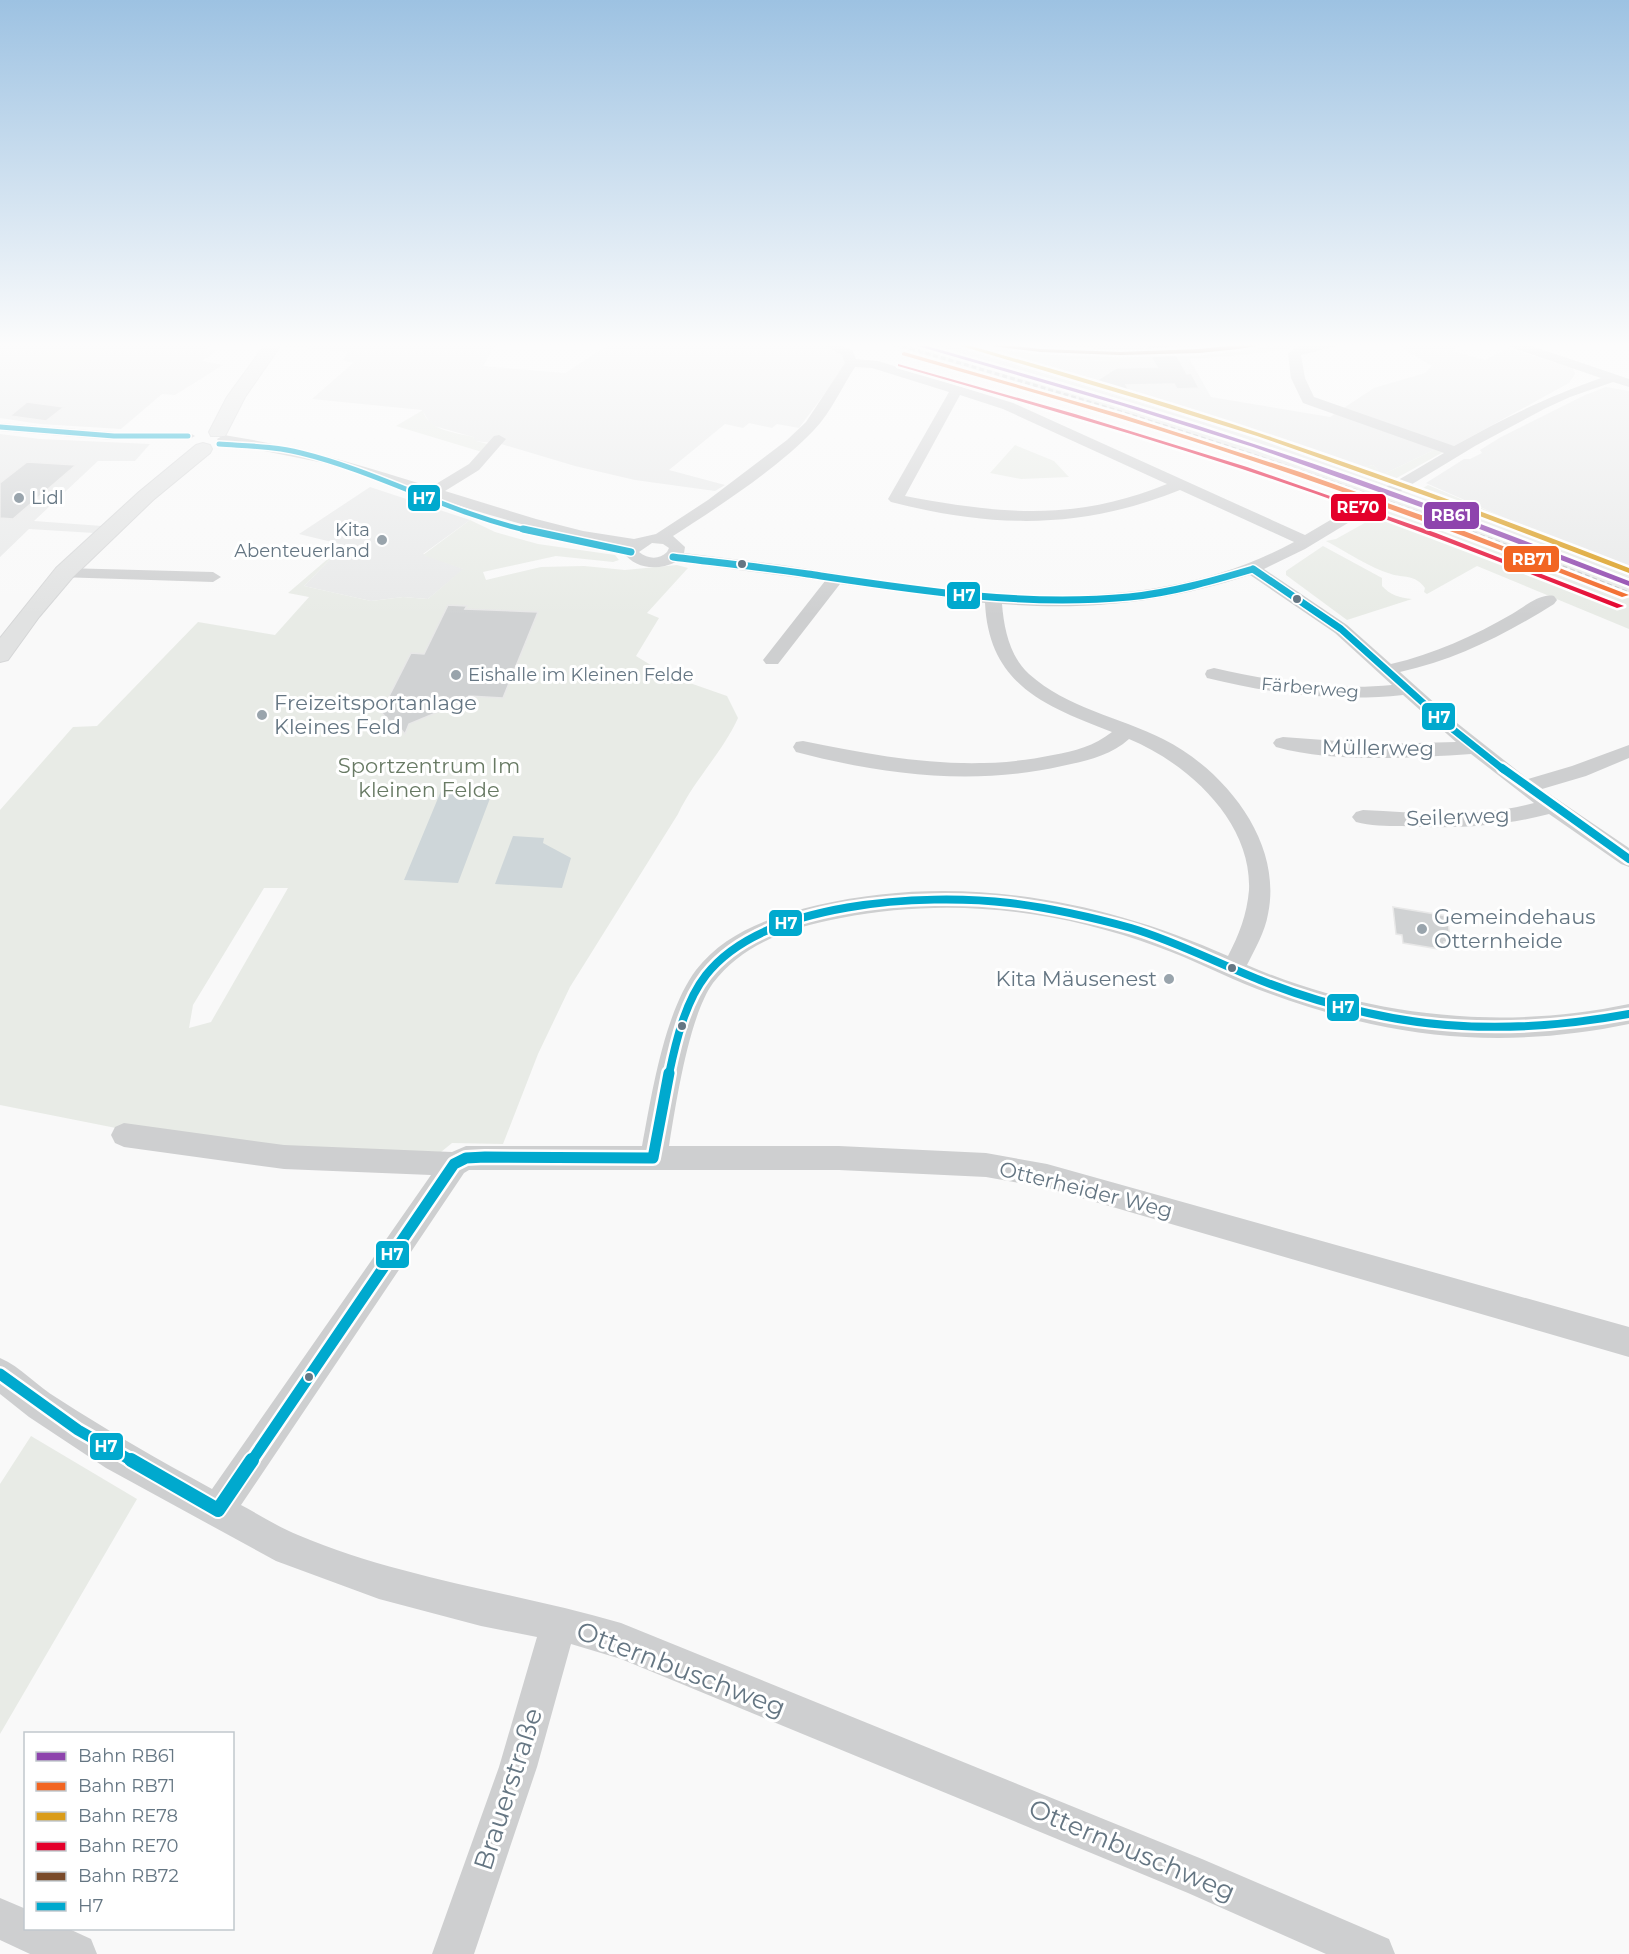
<svg xmlns="http://www.w3.org/2000/svg" width="1629" height="1954" font-family="Montserrat,sans-serif">
<rect width="100%" height="100%" fill="#f9f9f9"/>
<path fill="#e8e9e9" d="M0,342H223L205,348L217,351L202,361L223,365L175,395L162,394L121,429L40,424L0,418Z
M286,342H497L483,366L565,373L613,342H815L838,351L843,356L846,365L799,428L777,424L772,428L749,423L743,428L725,424L669,470L725,485L715,491L635,480L575,466L501,444L475,441L473,437L431,425L422,410L312,399L353,363L343,360L348,352L282,346Z
M876,342H933L1201,421L1320,460L1555,547L1629,577V597L1359,492L1122,413Z
M949,342L1210,349L1263,342H1292L1225,352L1117,356L1001,350Z
M1392,342H1464L1453,351L1485,360L1508,348L1573,368L1575,374L1569,383L1454,446L1446,444L1382,475L1373,465L1361,468L1211,419L1030,365L1051,359L1124,361L1189,358L1211,397L1330,417L1374,388L1425,373L1432,366Z
M1606,387L1629,391V568L1505,518L1426,483L1464,459H1470L1482,453L1480,450L1501,437L1585,395Z
M0,434L40,439L150,444L135,461H98L34,521L102,526L94,533L29,529L0,557Z
M370,487L470,520L423,554L464,569L428,599L403,597L371,601L304,586L344,545L299,534Z"/>
<path fill="#e8ebe6" fill-rule="evenodd" d="M933,342H949L1001,350L1117,356L1225,352L1292,342H1321C1257,357 1192,359 1126,361C1095,362 1060,353 1031,366L1211,419L1360,468L1373,465L1382,475L1446,444L1454,446L1386,484L1201,421Z
M977,342L1093,345L1263,342C1168,354 1072,355 977,342Z
M67,343L109,350L64,374L39,370L40,365L43,363L32,361Z
M423,410C427,431 455,432 473,437L476,441L488,444L482,452L396,426Z
M1015,445L1054,461L1069,477L1021,479L990,473Z
M1428,485L1505,518L1629,568V577L1414,494Z
M1395,506L1629,597V629L1477,566L1427,594L1424,592L1425,588C1415,574 1403,578 1391,574C1370,568 1345,551 1326,541L1336,539Z
M470,520L495,532L538,544L615,555L619,560L613,562L556,556L483,572L486,580L541,567L584,566L625,570L677,565L688,568L647,613L659,618L636,656L667,675L727,696L738,718C722,753 694,780 678,814L570,987L538,1054L503,1144L452,1143L441,1152L273,1147L126,1130L0,1105V810L73,727L97,726L198,622L275,635L309,597L288,593L344,545L304,586L371,601L403,597L428,599L463,569L423,555ZM264,888H288L211,1022L189,1028L193,1005Z
M1323,546L1382,578V586C1390,595 1400,598 1412,599L1347,620L1286,575V571Z
M31,1436L137,1499L0,1734V1484Z"/>
<path fill="#ced6d9" d="M441,791L492,793L458,883L404,880Z
M513,836L544,838L543,843L571,858L562,888L495,884Z"/>
<path fill="#d0d2d3" stroke="#e8e8e8" stroke-width="1.5" d="M1143,342H1169L1187,374L1191,373L1199,388L1177,389L1174,384L1126,385L1131,394L1094,382L1116,368L1157,367Z
M27,402L64,407L46,421L10,416Z
M27,462L76,465L13,519L0,518V483Z
M448,605L467,606L465,609L538,612L503,698L469,696L467,700L409,724L405,734L399,727L394,726L381,712L411,653L424,654Z
M1393,907L1447,916L1451,943L1444,942L1445,950L1403,943L1402,935L1396,934Z"/>
<g fill="none" stroke-linecap="round" stroke-linejoin="round">
<defs>
<path id="major" d="M267,342H283L245,397L225,436H211L209,432L227,397Z
M203,443L210,445L212,449L210,453L153,500L72,578L39,617L8,660L0,662V638L56,568L139,492L196,445Z"/>
</defs>
<use href="#major" stroke="#d5d6d7" stroke-width="2"/>
<path fill="#cecfd0" fill-rule="evenodd" d="M819,342H835L852,350L856,359L878,361L1013,403L1305,535L1444,453L1303,403L1291,378L1288,354C1300,340 1326,342 1343,342L1341,345L1301,355L1305,378L1314,397L1454,446C1504,418 1547,397 1601,378L1504,345L1502,342H1520L1629,379V387L1613,382L1570,397L1546,408L1475,446L1305,549L1264,569L1347,625L1391,664C1434,654 1474,636 1512,614C1524,607 1540,593 1554,596L1557,600L1554,604C1506,634 1456,660 1400,672L1457,723L1528,779L1572,766L1629,745V758L1586,776L1542,789L1629,848V867L1621,864L1549,814C1500,827 1452,829 1402,826C1386,826 1370,826 1356,822L1352,817L1356,812L1363,810C1420,813 1479,818 1534,803L1471,754C1412,758 1333,763 1276,747L1273,743L1276,739L1283,737L1378,744L1456,742L1403,695C1337,702 1272,694 1207,678L1205,674L1207,670L1214,668C1272,681 1332,691 1392,685L1335,633L1250,575C1166,602 1091,611 1002,604C1004,629 1010,657 1029,674C1067,708 1119,717 1163,739C1225,770 1283,842 1268,914C1265,932 1255,949 1247,965C1368,1017 1501,1031 1629,1004V1024C1543,1042 1456,1043 1371,1024C1332,1015 1294,1003 1257,989C1224,976 1192,959 1158,947C1056,909 948,897 841,918C793,927 744,942 713,983C689,1016 676,1103 669,1146H839L986,1153L1047,1164L1629,1327V1357L1047,1188L986,1177L839,1170H469L464,1173L241,1505C260,1515 278,1527 298,1535C402,1579 514,1592 621,1623L1202,1859L1389,1939L1395,1954H1326L1188,1893L621,1659L571,1644L537,1767L474,1954H432L499,1767L537,1637L481,1626L379,1599L276,1561L106,1468L29,1417L0,1394V1358C21,1367 37,1386 57,1398C108,1431 159,1460 212,1489L431,1175L284,1169L124,1147L115,1143L111,1135L115,1127L124,1123L284,1145L452,1152L466,1146H642C652,1093 664,1013 696,970C725,932 773,916 818,905C957,873 1098,898 1228,956C1239,935 1247,914 1249,890C1252,821 1187,763 1129,739C1110,756 1086,761 1062,766C973,786 884,775 796,752L793,747L796,742L803,741C886,758 968,773 1053,755C1075,751 1094,746 1112,732C1045,706 989,685 985,603L840,584L778,664H766L763,660L825,581L676,562C657,571 635,569 623,552L624,547C559,536 497,518 435,498L424,503L419,501L416,498L421,493L324,463L219,442L217,439L224,435C295,446 363,465 431,487L469,464L494,436L499,435L506,439L479,470L445,491L536,519L583,531L634,539L656,534L708,500L787,440L806,422L845,363L842,355ZM855,367L872,368L949,392L888,499L891,502C993,528 1081,530 1180,490L1294,542C1141,625 965,593 801,568C762,562 723,558 684,553L685,547L673,536C718,507 777,469 814,430C831,412 842,387 855,367ZM960,395L1003,409L1167,484C1074,522 1001,514 905,496ZM652,543L663,544L669,548L667,552C659,560 648,559 639,552Z
M0,423L114,432H188L195,436L188,440H114L0,431Z
M64,568L213,572L221,577L213,582L58,577L56,573L58,569Z
M0,1898L26,1909V1928H67L91,1939L97,1954H30L0,1940Z"/>
<use href="#major" fill="#e1e2e2" fill-rule="evenodd"/>
<path stroke="#c3c5c6" stroke-width="3" stroke-dasharray="5 3" stroke-linecap="butt" d="M887,342C1141,414 1384,495 1629,593"/>
<defs>
<path id="bus-1-far4" d="M0,427L114,436H188
M219,444C246,446 274,446 301,453C379,472 451,514 530,531"/>
<path id="bus-1-far3" d="M523,529L631,552
M673,557C718,563 763,567 808,574C915,590 1021,607 1129,597C1171,593 1212,581 1253,569
M1253,569L1341,629L1450,727L1504,770"/>
<path id="bus-1-far2" d="M1502,768L1629,859
M669,1074C676,1041 685,1002 706,975C764,901 924,893 1010,903C1051,908 1091,917 1131,928C1175,941 1217,963 1260,980C1295,994 1331,1005 1368,1013C1455,1033 1542,1030 1629,1014"/>
<path id="bus-1-far1" d="M653,1158L669,1073
M0,1374L78,1430L134,1462
M251,1462L454,1164L466,1158L485,1157L653,1158"/>
<path id="bus-1" d="M131,1460L218,1510
M218,1510L252,1460"/>
</defs>
<use href="#bus-1-far4" stroke="#fff" stroke-width="8"/>
<use href="#bus-1-far3" stroke="#fff" stroke-width="10"/>
<use href="#bus-1-far2" stroke="#fff" stroke-width="13"/>
<use href="#bus-1-far1" stroke="#fff" stroke-width="16"/>
<use href="#bus-1" stroke="#fff" stroke-width="18"/>
<use href="#bus-1-far4" stroke="#00a9ce" stroke-width="5"/>
<use href="#bus-1-far3" stroke="#00a9ce" stroke-width="7"/>
<use href="#bus-1-far2" stroke="#00a9ce" stroke-width="8"/>
<use href="#bus-1-far1" stroke="#00a9ce" stroke-width="11"/>
<use href="#bus-1" stroke="#00a9ce" stroke-width="14"/>
<defs>
<path id="rail-1" d="M904,342H913C1028,375 1144,407 1257,445C1383,486 1506,533 1629,581V586L1440,514L1253,447L1123,406Z"/>
<path id="rail-2" d="M904,352L1123,415L1300,472L1441,522L1629,595L1622,597C1485,543 1347,492 1208,446C1107,413 1004,384 902,355V353Z"/>
<path id="rail-3" d="M948,342H957C1059,371 1161,400 1262,434C1385,475 1508,521 1629,568V573L1443,502L1257,436L1142,400Z"/>
<path id="rail-4" d="M898,364L1075,414L1247,467L1436,533L1624,606L1617,608C1493,559 1369,511 1242,469C1128,432 1013,399 898,366Z"/>
<path id="rail-5" d="M959,342H975L1041,349L1120,352L1199,349L1266,342H1281L1238,349L1199,353L1120,355L1041,352Z"/>
</defs>
<use href="#rail-1" stroke="#fff" stroke-width="5"/>
<use href="#rail-2" stroke="#fff" stroke-width="5"/>
<use href="#rail-3" stroke="#fff" stroke-width="5"/>
<use href="#rail-4" stroke="#fff" stroke-width="5"/>
<use href="#rail-5" stroke="#fff" stroke-width="5"/>
<use href="#rail-1" fill="#8e44ad" fill-rule="evenodd"/>
<use href="#rail-2" fill="#f26522" fill-rule="evenodd"/>
<use href="#rail-3" fill="#da9c1a" fill-rule="evenodd"/>
<use href="#rail-4" fill="#e4002b" fill-rule="evenodd"/>
<use href="#rail-5" fill="#7a4b2a" fill-rule="evenodd"/>
</g>
<linearGradient id="sky" x2="0" y2="1"><stop stop-color="#9dc2e2"/><stop offset="0.56" stop-color="#fcfcfc"/><stop offset="1" stop-color="#fcfcfc" stop-opacity="0"/></linearGradient>
<rect width="1629" height="616" fill="url(#sky)"/>
<g fill="#99a4ac" stroke="#fff" stroke-width="2">
<circle cx="19" cy="498" r="6"/>
<circle cx="382" cy="540" r="6"/>
<circle cx="456" cy="675" r="6"/>
<circle cx="262" cy="715" r="6"/>
<circle cx="1422" cy="929" r="6"/>
<circle cx="1169" cy="979" r="6"/>
</g>
<g fill="#657683" stroke="#fff" stroke-width="2">
<circle cx="742" cy="564" r="5"/>
<circle cx="1297" cy="599" r="5"/>
<circle cx="1232" cy="968" r="5"/>
<circle cx="682" cy="1026" r="5"/>
<circle cx="309" cy="1377" r="5"/>
</g>
<g text-anchor="middle" stroke-width="6" stroke-linejoin="round" paint-order="stroke">
<g font-size="18" fill="#657683" stroke="#fff" text-anchor="start">
<text x="31" y="504">Lidl</text>
<text x="370" y="536" text-anchor="end">Kita<tspan x="370" dy="21">Abenteuerland</tspan></text>
<text x="468" y="681">Eishalle im Kleinen Felde</text>
</g>
<g font-size="18" fill="#657683" stroke="#fff">
<text transform="translate(1310 688) rotate(5)" y="6">Färberweg</text>
</g>
<g font-size="21" fill="#657683" stroke="#fff" text-anchor="start">
<text x="274" y="710">Freizeitsportanlage<tspan x="274" dy="24">Kleines Feld</tspan></text>
<text x="1434" y="924">Gemeindehaus<tspan x="1434" dy="24">Otternheide</tspan></text>
<text x="1157" y="986" text-anchor="end">Kita Mäusenest</text>
</g>
<g font-size="21" fill="#657683" stroke="#fff">
<text transform="translate(1378 748) rotate(1)" y="7">Müllerweg</text>
<text transform="translate(1458 817) rotate(-2)" y="7">Seilerweg</text>
<text transform="translate(1086 1190) rotate(14)" y="7">Otterheider Weg</text>
</g>
<g font-size="21" fill="#687a64" stroke="#fff">
<text x="429" y="773">Sportzentrum Im<tspan x="429" dy="24">kleinen Felde</tspan></text>
</g>
<g font-size="26" fill="#657683" stroke="#fff">
<text transform="translate(681 1669) rotate(21)" y="9">Otternbuschweg</text>
<text transform="translate(508 1789) rotate(-72)" y="9">Brauerstraße</text>
<text transform="translate(1132 1850) rotate(23)" y="9">Otternbuschweg</text>
</g>
</g>
<g stroke="#fff" stroke-width="2">
<rect x="407" y="484" width="34" height="28" rx="6" fill="#00a9ce"/>
<rect x="1330" y="493" width="57" height="29" rx="6" fill="#e4002b"/>
<rect x="1423" y="501" width="57" height="29" rx="6" fill="#8e44ad"/>
<rect x="1503" y="545" width="57" height="28" rx="6" fill="#f26522"/>
<rect x="946" y="581" width="35" height="29" rx="6" fill="#00a9ce"/>
<rect x="1421" y="702" width="35" height="29" rx="6" fill="#00a9ce"/>
<rect x="768" y="909" width="35" height="28" rx="6" fill="#00a9ce"/>
<rect x="1326" y="993" width="34" height="29" rx="6" fill="#00a9ce"/>
<rect x="375" y="1240" width="35" height="29" rx="6" fill="#00a9ce"/>
<rect x="89" y="1432" width="35" height="29" rx="6" fill="#00a9ce"/>
</g>
<g font-size="16" text-anchor="middle" font-weight="bold" fill="#fff">
<text x="424" y="504">H7</text>
<text x="1358" y="513">RE70</text>
<text x="1451" y="521">RB61</text>
<text x="1532" y="565">RB71</text>
<text x="964" y="601">H7</text>
<text x="1439" y="723">H7</text>
<text x="786" y="929">H7</text>
<text x="1343" y="1013">H7</text>
<text x="392" y="1260">H7</text>
<text x="106" y="1452">H7</text>
</g>
<rect x="24" y="1732" width="210" height="198" fill="#ffffff" stroke="#c1c8cd" stroke-width="1.5"/>
<rect x="36" y="1752" width="30" height="9" fill="#8e44ad" stroke="#c1c8cd" stroke-width="1.5"/>
<text x="78" y="1762" font-size="18" fill="#657683">Bahn RB61</text>
<rect x="36" y="1782" width="30" height="9" fill="#f26522" stroke="#c1c8cd" stroke-width="1.5"/>
<text x="78" y="1792" font-size="18" fill="#657683">Bahn RB71</text>
<rect x="36" y="1812" width="30" height="9" fill="#da9c1a" stroke="#c1c8cd" stroke-width="1.5"/>
<text x="78" y="1822" font-size="18" fill="#657683">Bahn RE78</text>
<rect x="36" y="1842" width="30" height="9" fill="#e4002b" stroke="#c1c8cd" stroke-width="1.5"/>
<text x="78" y="1852" font-size="18" fill="#657683">Bahn RE70</text>
<rect x="36" y="1872" width="30" height="9" fill="#7a4b2a" stroke="#c1c8cd" stroke-width="1.5"/>
<text x="78" y="1882" font-size="18" fill="#657683">Bahn RB72</text>
<rect x="36" y="1902" width="30" height="9" fill="#00a9ce" stroke="#c1c8cd" stroke-width="1.5"/>
<text x="78" y="1912" font-size="18" fill="#657683">H7</text>
</svg>
